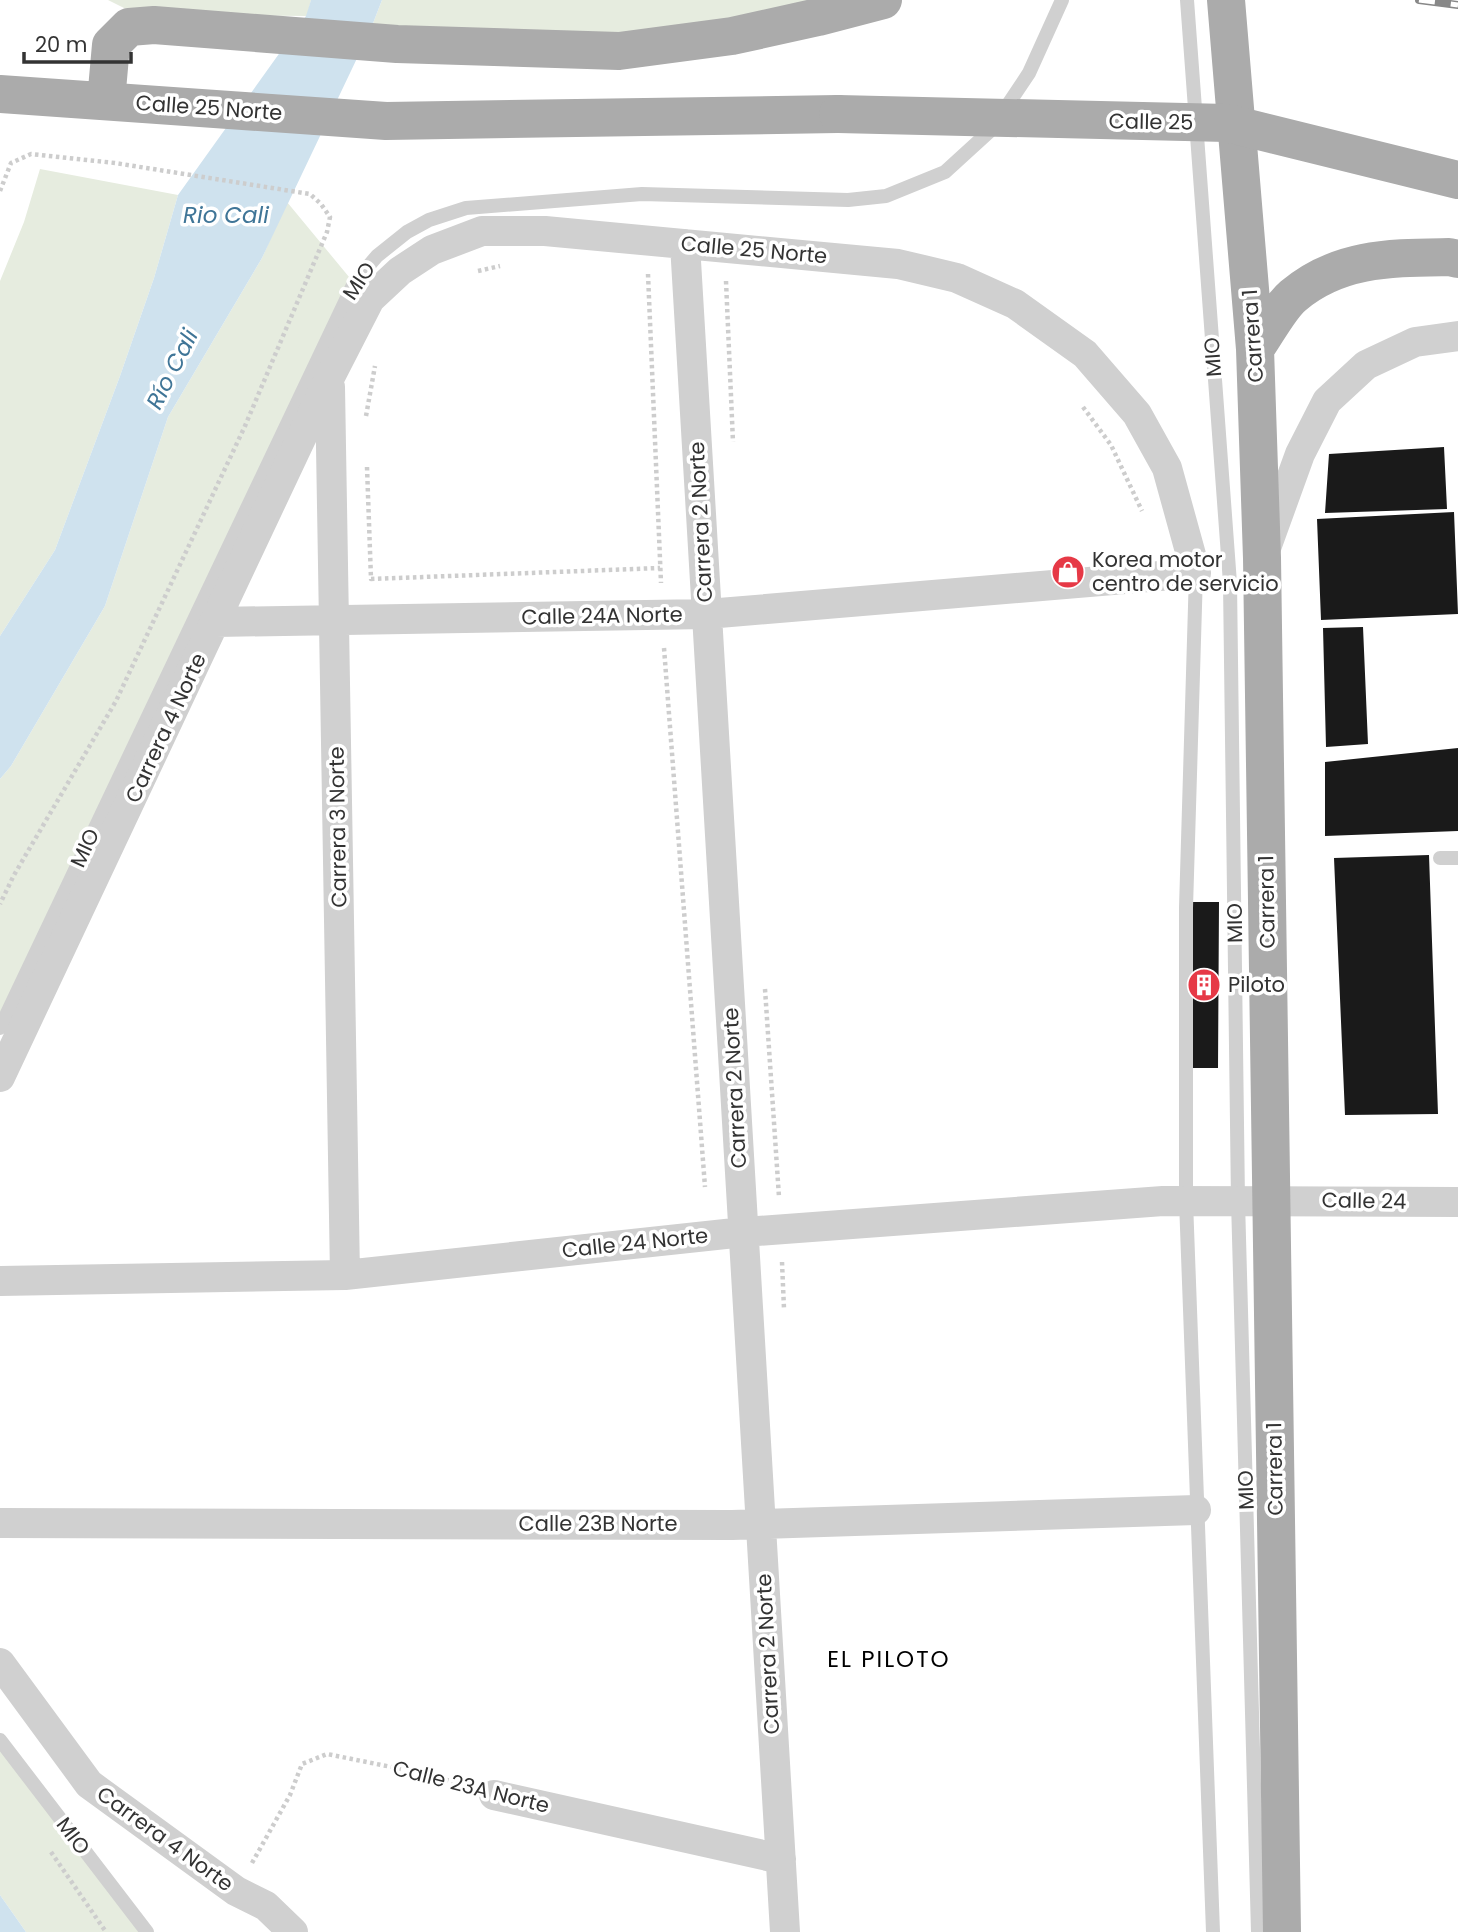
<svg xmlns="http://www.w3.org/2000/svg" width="1458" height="1932" font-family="Poppins,sans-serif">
<rect width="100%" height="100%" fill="#fff"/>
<path fill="#e6ecdf" d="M108,0H311L307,16L136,14Z
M382,0H883L732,36L370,31Z
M40,169L178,195L154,278L120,376L55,550L0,636V281L24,222Z
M287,202L354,283L0,1028V779L11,766L105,606L168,417L262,258Z
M0,1740L147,1932H26L0,1895Z"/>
<path fill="#cfe2ee" d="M311,0H382L370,31L262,258L168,417L105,606L11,766L0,779V636L55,550L120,376L154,278L178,195L306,16Z
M0,1895L26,1932H0Z"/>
<path fill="#1a1a1a" d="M1444,447L1447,509L1325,513L1329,454Z
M1454,512L1458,614L1321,620L1317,519Z
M1363,627L1368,744L1326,747L1323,628Z
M1458,748V831L1325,836V762Z
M1429,855L1438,1114L1345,1115L1334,858Z
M1189,902H1219L1218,1068H1189Z"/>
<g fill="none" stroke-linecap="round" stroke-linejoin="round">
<path stroke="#cdcdcd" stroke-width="4.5" stroke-dasharray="3.5 3.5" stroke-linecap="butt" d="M0,191L11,163L31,154L115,163L310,194L321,204L330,217L327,232L245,426L116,701L14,875L0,904
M478,271L500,266
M648,274L661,583
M726,281L733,442
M1083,407L1111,445L1142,511
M366,416L375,366
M367,467L371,579L660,568
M664,648L705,1187
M765,989L779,1197
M782,1262L784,1309
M51,1852L106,1932
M252,1863L290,1795L302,1764L327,1754L431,1775L463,1785"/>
<path stroke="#d0d0d0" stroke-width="14" d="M1187,0L1230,583L1238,1201L1258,1932
M1196,573L1186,908V1201L1213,1932
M1440,858H1458
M0,1028L354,283L377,256L407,232L429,220L466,208L642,194L848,200L886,196L945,172L991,130L1029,73L1062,0
M0,1740L147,1932"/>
<path stroke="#d0d0d0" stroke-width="30" d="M685,244L785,1932
M330,387L345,1275
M1266,548L1300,454L1327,401L1366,365L1415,342L1458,336
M0,1077L329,379L370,299L400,271L432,250L482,231H545L898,264L957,278L1015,304L1085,354L1137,414L1167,468L1196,573L707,614L216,622
M0,1281L345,1275L744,1232L1163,1201L1458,1202
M0,1523L732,1525L1196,1510
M0,1663L89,1784L236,1891L266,1906L293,1932
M494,1795L781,1859"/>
<path stroke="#ababab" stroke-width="38" d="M1226,0L1255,349L1262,558L1282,1932
M0,94L386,121L838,114
M106,101L111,45L129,27L154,25L397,44L619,51L732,36L818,17L883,0
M1255,349C1266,334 1279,308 1293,296C1339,257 1393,258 1449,257L1458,259"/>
<defs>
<path id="rail" d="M1419,0L1458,5"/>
</defs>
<use href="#rail" stroke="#888" stroke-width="8"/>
<use href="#rail" stroke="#fff" stroke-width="5" stroke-dasharray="16" stroke-linecap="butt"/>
<path stroke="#ababab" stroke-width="38" d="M838,114L1227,123L1458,180"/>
</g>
<defs>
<symbol id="shop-disc" viewBox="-11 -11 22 22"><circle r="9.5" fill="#e63946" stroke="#fff"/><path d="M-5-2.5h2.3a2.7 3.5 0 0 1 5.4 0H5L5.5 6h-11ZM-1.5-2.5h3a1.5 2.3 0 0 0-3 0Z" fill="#fff"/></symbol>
<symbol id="building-disc" viewBox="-11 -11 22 22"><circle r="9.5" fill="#e63946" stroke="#fff"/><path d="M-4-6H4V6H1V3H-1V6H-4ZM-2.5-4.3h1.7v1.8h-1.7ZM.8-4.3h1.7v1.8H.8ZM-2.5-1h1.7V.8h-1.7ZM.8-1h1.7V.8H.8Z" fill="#fff"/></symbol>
</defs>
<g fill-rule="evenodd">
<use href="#shop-disc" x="1049" y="553" width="38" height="38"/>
<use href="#building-disc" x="1185" y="966" width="38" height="38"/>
</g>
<g text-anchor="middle" stroke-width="7" stroke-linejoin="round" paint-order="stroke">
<g font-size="21" fill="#333" stroke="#fff">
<text transform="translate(209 108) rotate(4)" y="7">Calle 25 Norte</text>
<text transform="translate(1151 122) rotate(1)" y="7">Calle 25</text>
<text transform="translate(754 250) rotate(5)" y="7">Calle 25 Norte</text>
<text transform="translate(359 281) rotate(-56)" y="7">MIO</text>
<text transform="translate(1253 336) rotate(-94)" y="7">Carrera 1</text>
<text transform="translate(1213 357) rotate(-94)" y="7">MIO</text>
<text transform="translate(701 522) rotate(-93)" y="7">Carrera 2 Norte</text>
<text transform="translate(602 616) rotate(-1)" y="7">Calle 24A Norte</text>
<text transform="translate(166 728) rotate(-65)" y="7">Carrera 4 Norte</text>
<text transform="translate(338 827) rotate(-91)" y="7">Carrera 3 Norte</text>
<text transform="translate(85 848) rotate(-65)" y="7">MIO</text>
<text transform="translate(1267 902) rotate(-91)" y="7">Carrera 1</text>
<text transform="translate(1235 923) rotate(-91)" y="7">MIO</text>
<text transform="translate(735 1088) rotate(-93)" y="7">Carrera 2 Norte</text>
<text transform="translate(1364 1201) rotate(1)" y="7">Calle 24</text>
<text transform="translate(635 1243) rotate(-6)" y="7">Calle 24 Norte</text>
<text transform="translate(1275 1469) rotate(-91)" y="7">Carrera 1</text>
<text transform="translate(1246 1490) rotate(-92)" y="7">MIO</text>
<text x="598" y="1531">Calle 23B Norte</text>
<text transform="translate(768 1654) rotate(-93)" y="7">Carrera 2 Norte</text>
<text transform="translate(471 1787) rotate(14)" y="7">Calle 23A Norte</text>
<text transform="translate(73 1836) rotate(53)" y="7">MIO</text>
<text transform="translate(165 1839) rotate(36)" y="7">Carrera 4 Norte</text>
</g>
<g font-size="21" fill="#333" stroke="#fff" text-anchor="start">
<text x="1092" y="567">Korea motor<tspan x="1092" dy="24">centro de servicio</tspan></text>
<text x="1228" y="992">Piloto</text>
</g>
<g font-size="23" font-style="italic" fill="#3f7597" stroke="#fff">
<text x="226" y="223">Rio Cali</text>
<text transform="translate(172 369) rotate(-63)" y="8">Río Cali</text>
</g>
<g font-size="23" letter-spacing="2" fill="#000" stroke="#fff">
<text x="889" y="1667">EL PILOTO</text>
</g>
</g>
<path d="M24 52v10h107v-10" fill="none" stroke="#333333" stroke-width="3.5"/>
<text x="35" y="52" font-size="21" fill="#333333" stroke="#ffffff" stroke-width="5" paint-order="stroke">20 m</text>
</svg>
